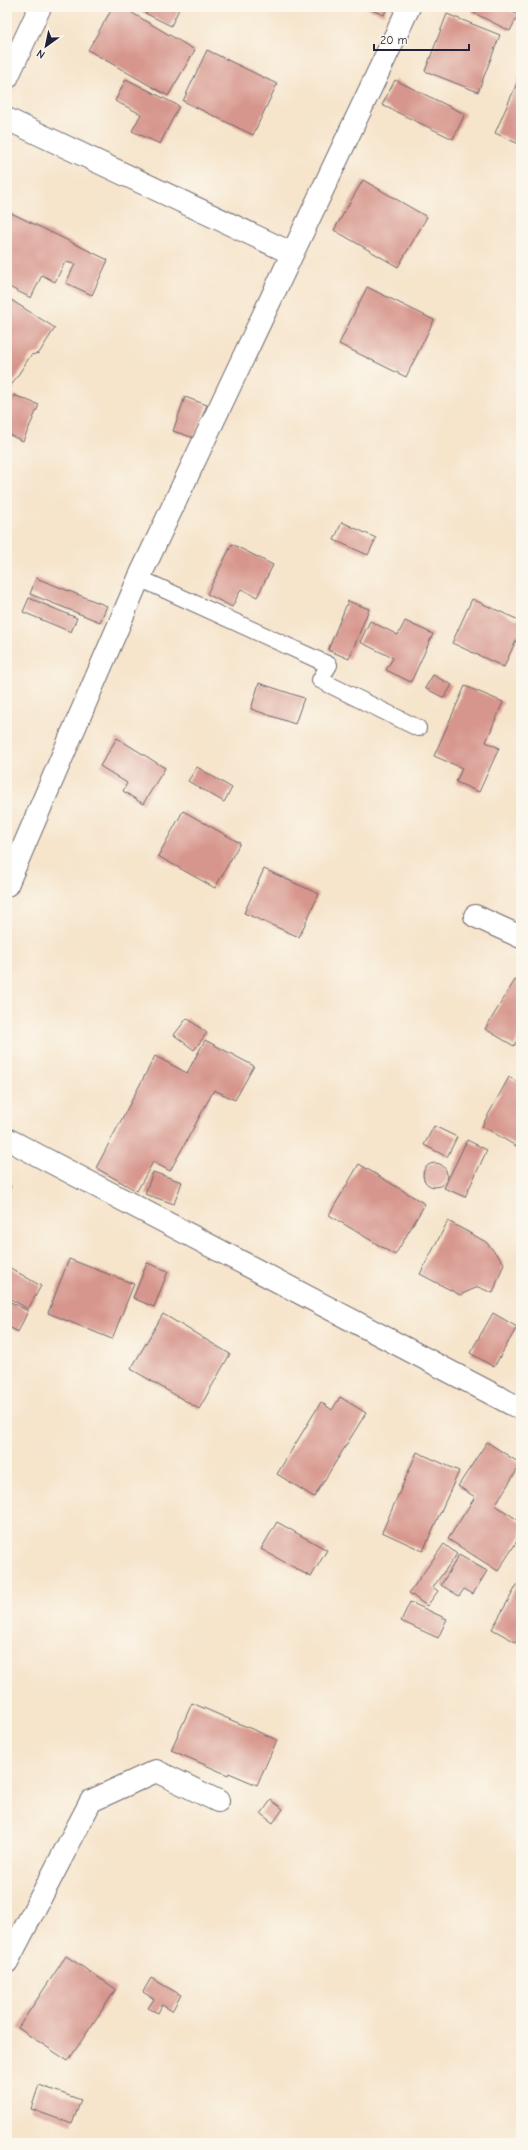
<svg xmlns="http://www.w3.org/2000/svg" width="528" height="2150" font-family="'Comic Neue',sans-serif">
<rect width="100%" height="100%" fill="#fbf7ec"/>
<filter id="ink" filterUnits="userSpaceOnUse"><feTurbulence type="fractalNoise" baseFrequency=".025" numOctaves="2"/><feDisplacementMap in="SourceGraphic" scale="8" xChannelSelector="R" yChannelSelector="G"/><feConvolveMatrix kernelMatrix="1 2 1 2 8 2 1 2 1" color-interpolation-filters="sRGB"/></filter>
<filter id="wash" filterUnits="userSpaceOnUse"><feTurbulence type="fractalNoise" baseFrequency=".012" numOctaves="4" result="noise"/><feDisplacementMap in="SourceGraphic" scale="16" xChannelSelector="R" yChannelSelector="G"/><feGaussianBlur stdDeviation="0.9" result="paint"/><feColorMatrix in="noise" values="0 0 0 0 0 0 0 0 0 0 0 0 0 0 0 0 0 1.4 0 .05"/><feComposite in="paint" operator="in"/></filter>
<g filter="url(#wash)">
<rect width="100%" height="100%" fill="#f6e4cb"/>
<g id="blocks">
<path fill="#d7968d" d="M113,7H122L195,50L168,96L88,50Z
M133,7H180L171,26Z
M364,7H387L384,15Z
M474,7H502L518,15L510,31L472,12Z
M447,14L500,35L478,92L425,71Z
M207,50L277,84L253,135L183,101Z
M521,74V145L495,133Z
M126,79L179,106L160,144L132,131L141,114L115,101Z
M395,80L465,114L453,139L382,105Z
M363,180L427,217L398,267L334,230Z
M7,211L108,260L92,295L66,283L75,264L65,262L55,282L42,275L31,298L7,286Z
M367,287L434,320L406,377L339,344Z
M8,298L55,328L39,353L31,355L7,392Z
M14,395L39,405L23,441L7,434V412Z
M185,397L207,405L194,438L173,431Z
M342,522L376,538L368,555L334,540Z
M232,544L273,565L257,597L241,589L232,607L207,594Z
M36,578L107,606L100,622L30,594Z
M29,598L77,618L71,632L23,612Z
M472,599L521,621V629L504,667L452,643Z
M348,601L369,609L349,659L328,650Z
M370,621L398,635L405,621L433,634L411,682L386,670L393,658L360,642Z
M433,675L452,685L444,698L425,688Z
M259,683L304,698L295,724L251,709Z
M465,686L503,702L486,742L499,748L479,792L456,782L462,768L434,756Z
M117,738L165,768L143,804L123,791L127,783L100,766Z
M197,767L232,788L224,802L188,781Z
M521,799V815L516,812Z
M183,811L240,843L215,888L158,856Z
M264,869L319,894L299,937L244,913Z
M515,980L521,983V1034L514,1046L485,1029Z
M187,1018L207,1033L194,1050L174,1035Z
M205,1040L254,1066L235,1100L214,1090L170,1171L153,1162L137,1191L96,1168L155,1056L187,1073Z
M509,1077L521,1084V1149L482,1126Z
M434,1126L457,1137L447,1157L424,1145Z
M467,1140L487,1150L465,1197L444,1188Z
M423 1175a12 12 0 1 1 24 0a12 12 0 1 1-24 0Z
M359,1164L425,1204L395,1255L329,1215Z
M153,1172L182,1182L174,1204L145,1194Z
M7,1184L11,1186L7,1196Z
M448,1221L486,1242L504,1263L493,1293L478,1287L460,1295L420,1274Z
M69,1259L134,1284L112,1339L48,1313Z
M147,1263L168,1271L154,1307L133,1298Z
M7,1266L41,1286L28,1309L7,1297Z
M7,1300L28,1311L18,1332L7,1326Z
M493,1313L517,1327L494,1367L470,1353Z
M163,1314L230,1354L199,1409L131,1369Z
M340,1397L366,1413L314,1497L277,1474L321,1402L332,1410Z
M487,1442L521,1464L495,1505L521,1522V1535L498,1571L448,1539L475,1497L458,1486Z
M417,1452L459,1471L423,1551L382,1532Z
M277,1522L327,1550L311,1577L261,1549Z
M444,1544L457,1554L433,1587L438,1591L427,1606L409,1593Z
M459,1555L487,1571L473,1594L464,1589L459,1596L441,1585Z
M521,1578V1645L492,1629Z
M410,1602L447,1619L438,1638L401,1621Z
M192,1703L277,1740L257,1785L229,1773L228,1775L171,1750Z
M271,1800L283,1809L273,1823L261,1814Z
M66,1956L116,1989L68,2061L18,2028Z
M151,1978L181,1995L172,2011L162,2005L158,2013L148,2008L154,1999L143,1992Z
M39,2085L81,2100L72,2124L31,2109Z"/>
</g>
</g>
<g filter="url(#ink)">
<use href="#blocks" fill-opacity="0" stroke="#6c666d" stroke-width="1"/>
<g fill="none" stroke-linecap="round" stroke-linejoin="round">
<defs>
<path id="service" d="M139,578L329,665L320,680L418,728"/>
<path id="minor" d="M7,78L40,7
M7,119L291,253
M7,885L139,578L409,7
M475,916L521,937
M7,1139L521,1409
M7,1962L91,1801L156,1771L218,1801"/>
</defs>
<use href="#service" stroke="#6c666d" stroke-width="18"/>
<use href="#minor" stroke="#6c666d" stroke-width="24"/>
<use href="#service" stroke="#fff" stroke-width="16"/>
<use href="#minor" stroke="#fff" stroke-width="22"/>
</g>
</g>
<rect width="528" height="2150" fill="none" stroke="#fbf7ec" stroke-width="24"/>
<g transform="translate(46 46) rotate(213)" stroke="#fbf7ec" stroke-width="3" paint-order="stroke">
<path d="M0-3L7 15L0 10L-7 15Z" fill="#22223b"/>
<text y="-6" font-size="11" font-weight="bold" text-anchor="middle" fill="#22223b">N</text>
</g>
<path d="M374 44v6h95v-6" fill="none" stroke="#22223b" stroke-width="2"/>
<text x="380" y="44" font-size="12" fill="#22223b" stroke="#fbf7ec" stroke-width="3" paint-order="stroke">20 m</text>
</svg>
